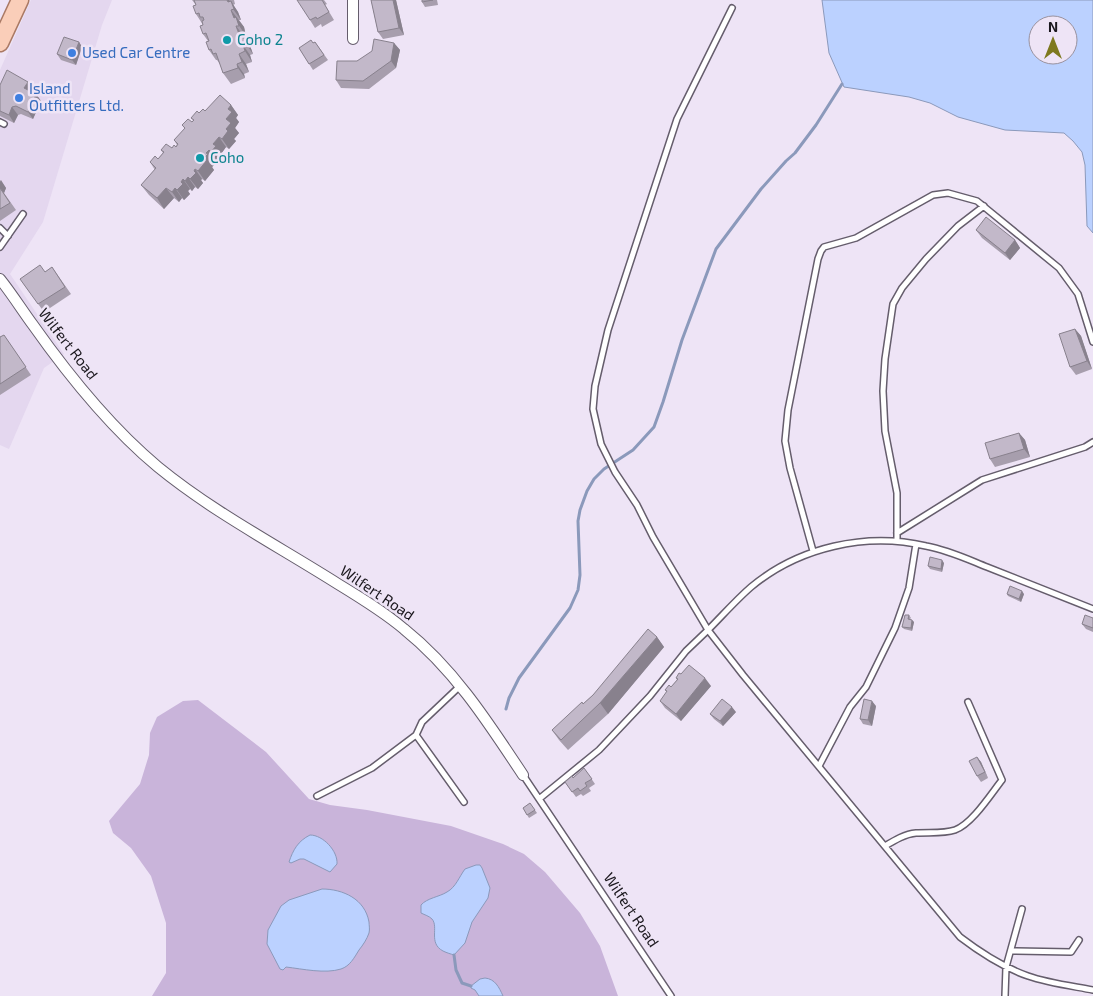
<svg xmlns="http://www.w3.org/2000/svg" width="1093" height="996" font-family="'Exo 2',sans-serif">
<rect width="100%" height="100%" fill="#eee4f6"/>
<path fill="#e4d7ef" d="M31,0H112L102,25L43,222L10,274L64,354L44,368L9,449L0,445V70Z"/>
<path fill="#c9b4da" d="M198,700L266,752L309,799L330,805L367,810L451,826L503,844L524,854L545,872L580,913L600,946L618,996H152L166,973V923L151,876L131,848L113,833L109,821L140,784L149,755L150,733L157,717L183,701Z"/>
<path fill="#bbd1ff" stroke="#8b99bb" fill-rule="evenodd" d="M822,0H1093V233L1087,226L1085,165L1082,152L1073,141L1064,133L1005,130L958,117L930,103L909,97L844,87L829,53ZM1038,25H1068V55H1038Z
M310,835C323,835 338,851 337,864L330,872L304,859H300L291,863L289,862C293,850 298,841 310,835Z
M476,865H480L482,868L490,888L488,898L472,922L465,943L454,955C451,954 447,953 443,951C428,943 439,927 432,919C429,916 425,915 421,913V905C427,898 439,897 447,892C456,887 459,877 465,869Z
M322,889C343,889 365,899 369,922C369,925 370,929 369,933C367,939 363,945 359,950C354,958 350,966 341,969C325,974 303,969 286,967L283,970L280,969L267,944L268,930L281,906L289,900Z
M485,978C495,979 499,987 503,996H479L475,990L471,988V986L480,979Z"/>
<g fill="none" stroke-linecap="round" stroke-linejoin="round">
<path stroke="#8b99bb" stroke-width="3" d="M506,709L509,698L519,678L570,608L578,590L580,575L578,521L580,510L587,491L594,479L604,469L633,450L654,427L663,402L682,340L716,249L761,189L786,161L795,153L816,125L842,84
M454,955L456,970L462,983L471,986"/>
<defs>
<path id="service" d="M0,122L4,124
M0,228L8,236
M0,247L23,214
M897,533L982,480L1085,447L1093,442
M897,541V493L885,431L883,391L885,359L893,304L902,288L926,259L958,226L984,206
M813,551L790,468L785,441L788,410L818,259L821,251L824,247L856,238L933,195L948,193L977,201L1059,268L1078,294L1093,342
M1093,609C1058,595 1023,581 987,567C967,559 948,550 926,546C866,532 799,547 751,587C736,600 722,616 708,630L743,675L960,937C981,953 1002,967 1028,976C1048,983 1072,986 1093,990
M416,735L464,802
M819,766L850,707L866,687L895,628L909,588L916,544
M523,775L671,996
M317,796L372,768L416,735L422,722L460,686
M539,799L599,750L650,696L686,651L708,630L653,537L637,505L615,472L601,444L593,409L595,386L608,330L677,119L732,8
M885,846C895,840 905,834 916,833C929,832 943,834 955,830C972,824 991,794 1002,780L968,702
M1011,951L1071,952L1079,940
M1005,996L1006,967L1022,909"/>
<path id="minor" d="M353,0V39
M0,279C12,294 22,310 33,325C69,376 110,427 158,467C213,512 278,546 338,584C361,598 384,612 404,629C454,669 488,722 523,775"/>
<path id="primary" d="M0,43L20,0"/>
</defs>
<use href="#service" stroke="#655d6c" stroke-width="8"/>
<use href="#minor" stroke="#655d6c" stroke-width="12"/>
<use href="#primary" stroke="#aa7964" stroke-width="19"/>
<use href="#service" stroke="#fff" stroke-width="5"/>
<use href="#minor" stroke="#fff" stroke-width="10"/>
<use href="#primary" stroke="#faceb9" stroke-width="16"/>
</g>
<path fill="#a79ead" d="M192,0H234L235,4L233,5L238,12L241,20H239L244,27L246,36H244L249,43L253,54L250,55L252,62L246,64L249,72L244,74L245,78L231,84L223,73L220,64L217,60H216L209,50L208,41L203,34V25L196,14V5Z
M298,0H324L327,4L325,5L334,20L322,27L321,24L315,28L310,20Z
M371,0H396L404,35L383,39L378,32Z
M422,0H437L438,5L425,7L422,2Z
M79,42L82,47L76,65L61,60L57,54Z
M315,42L328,60L313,70L299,48Z
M394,43L400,50L396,68L369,89L341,88L336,80L357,61Z
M0,85L34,89L32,92L36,94L41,101L33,119L21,114L18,115L14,123L0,116Z
M231,105L238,115L236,118L239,122L235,128L239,133L234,139L236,141L229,149L226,147L221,154L223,156L218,162L216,160L214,162L215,164L212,167L214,170L205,181L202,179L201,180L203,183L198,189L195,187L192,191L190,189L188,191L190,194L184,200L182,198L179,202L174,198L164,209L149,195L141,185L155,170L150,162L158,159L163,153L161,150L172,148L177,145L174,140L185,129L182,125L192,122L193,120L191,118L205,111Z
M0,180L6,188L4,193L16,210L0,221Z
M976,230L1015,240L1020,248L1010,260L982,238Z
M52,267L71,294L44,312L20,279L45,272Z
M1075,329L1081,336L1092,369L1076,375L1070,367Z
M4,335L31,375L0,395V337Z
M1019,433L1025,440L1030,457L995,467L990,459Z
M944,563L942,572L930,569L928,566Z
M1007,594H1024L1021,602L1008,596Z
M909,615L911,618L910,619L914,622L912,631L904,629L902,627Z
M1093,618V632L1086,629L1082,624Z
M657,637L664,647L608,714L568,750L559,740L552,730L583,704Z
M681,674L711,686L681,721L665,708L660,701L667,692L665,690L671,687L677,680L676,678Z
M876,706L872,726L863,724L860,719Z
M736,712L723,726L714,719L710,714Z
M977,757L981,762L988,778L981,782L977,776Z
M584,768L595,784L589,788L591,791L583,796L581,794L576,797L565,782L573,778Z
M530,803L537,813L529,818L523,808Z"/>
<path fill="#88818d" d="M227,0H229L232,4L231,1L238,12L241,20L228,2Z
M393,0H396L404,35L399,28Z
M231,10L244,27L246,36L234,18Z
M236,26L249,43L253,54L239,34Z
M79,42L82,47L76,65L72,60Z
M394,43L400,50L396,68L391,61Z
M243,45L250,55L252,62L245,51Z
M239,54L246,64L249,72L242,62Z
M237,64L244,74L245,78L238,68Z
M28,82L34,89L30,96L24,88Z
M36,94L41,101L33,119L28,112Z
M231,105L238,115L236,118L239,122L235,128L239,133L234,139L236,141L229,149L222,139L226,129V119L228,109Z
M12,107L18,115L14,123L9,115Z
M219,137L226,147L221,154L223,156L218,162L211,152L213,144Z
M209,150L216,160L214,162L215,164L212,167L214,170L205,181L198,171L204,158L206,153Z
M195,169L202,179L201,180L203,183L198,189L190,179Z
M188,177L195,187L192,191L185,181Z
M183,179L190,189L188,191L190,194L184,200L177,190L181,182Z
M1,180L6,188L4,193L0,188V182Z
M166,188L174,198L164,209L157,198Z
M175,188L182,198L179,202L172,192Z
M1015,240L1020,248L1010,260L1005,253Z
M1075,329L1081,336L1092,369L1087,361Z
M1019,433L1025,440L1030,457L1024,449Z
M942,560L944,563L942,572L941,569Z
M1022,591L1024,594L1021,602L1019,599Z
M912,620L914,622L912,631L911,628Z
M657,637L664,647L608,714L600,703Z
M705,678L711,686L681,721L676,714Z
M872,701L876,706L872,726L868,720Z
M732,707L736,712L723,726L720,721Z
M977,757L981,762L988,778L985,772Z"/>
<path fill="#c2b8c9" stroke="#88818d" d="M194,0H227L228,2L231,1L234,9L231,10L234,18L236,17L239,26H236L239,34L242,33L246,43L243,45L245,51L239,54L242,62L237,64L238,68L223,73L216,53L213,54L211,49L209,50L206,42L209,41L206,33L203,34L200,26L203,25L202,21L204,20L203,17H200L199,13L196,14L193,6L196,5Z
M297,0H322L329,12L317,19L316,17L310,20Z
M371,0H393L399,28L378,32Z
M422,0H433L422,2Z
M64,37L79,42L72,60L57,54Z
M374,39L394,43L391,61L363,81L336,80L337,61H357L372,51Z
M311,40L313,43L315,42L324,55L309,64L299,48Z
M7,70L28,82L24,88L36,94L28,112L16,106L12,107L9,115L0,111V85Z
M220,95L231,105L228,109L232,112L226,119L231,123L226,129L228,131L222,139L219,137L213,144L216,146L211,152L209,150L206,153L208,154L204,158L207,160L198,171L195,169L194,171L196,173L190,179L188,177L185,181L183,179L181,182L183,184L177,190L175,188L172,192L166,188L157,198L141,185L156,168L150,162L155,156L158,159L164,152L161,150L166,144L172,148L174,145L176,147L178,144L174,140L185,128L182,125L188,119L192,122L194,120L191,118L197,111L199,113L203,109L205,111Z
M0,188L10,203L0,209Z
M986,217L1015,240L1005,253L976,230Z
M40,265L45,272L52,267L65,287L38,304L20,279Z
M1075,329L1087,361L1070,367L1059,334Z
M4,335L26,367L0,384V337Z
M1019,433L1024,449L990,459L985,443Z
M930,557L942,560L941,569L928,566Z
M1010,586L1022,591L1019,599L1007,594Z
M905,615H909L908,619L912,620L911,628L902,627Z
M1085,615L1093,618V628L1082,624Z
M648,629L657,637L600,703L561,740L552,730L582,702L583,704L593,695Z
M689,665L705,678L676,714L660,701L667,691L665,690L669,685L671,687L678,679L676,678L679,673L681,674Z
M722,699L732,707L720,721L710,714Z
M864,699L872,701L868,720L860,719Z
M977,757L985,772L977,776L969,761Z
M584,768L592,779L585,783L587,786L580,791L578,788L572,792L565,782L572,776L573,778Z
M530,803L535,810L527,815L523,808Z"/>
<g fill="#0f9aa8" stroke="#eee4f6" stroke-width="2">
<circle cx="227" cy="40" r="5"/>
<circle cx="200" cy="158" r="5"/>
</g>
<g fill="#3f7fe0" stroke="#eee4f6" stroke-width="2">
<circle cx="72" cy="53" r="5"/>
<circle cx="19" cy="98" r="5"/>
</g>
<g text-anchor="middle" stroke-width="5" stroke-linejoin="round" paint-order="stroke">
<g font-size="15" fill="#0d838f" stroke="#eee4f6" text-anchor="start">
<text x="237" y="45">Coho 2</text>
<text x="210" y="163">Coho</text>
</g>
<g font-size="15" fill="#366cbe" stroke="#eee4f6" text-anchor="start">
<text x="82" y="58">Used Car Centre</text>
<text x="29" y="94">Island<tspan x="29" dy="17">Outfitters Ltd.</tspan></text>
</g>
<g font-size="15" fill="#1a171d" stroke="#eee4f6">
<text transform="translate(68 344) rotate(52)" y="5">Wilfert Road</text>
<text transform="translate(377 593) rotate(34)" y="5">Wilfert Road</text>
<text transform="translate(631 910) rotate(56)" y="5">Wilfert Road</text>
</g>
</g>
<g transform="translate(1053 40)"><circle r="24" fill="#eee4f6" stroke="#99929f"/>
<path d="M0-4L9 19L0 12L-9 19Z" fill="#7e791f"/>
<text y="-8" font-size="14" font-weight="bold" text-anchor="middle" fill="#1a171d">N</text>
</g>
</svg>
